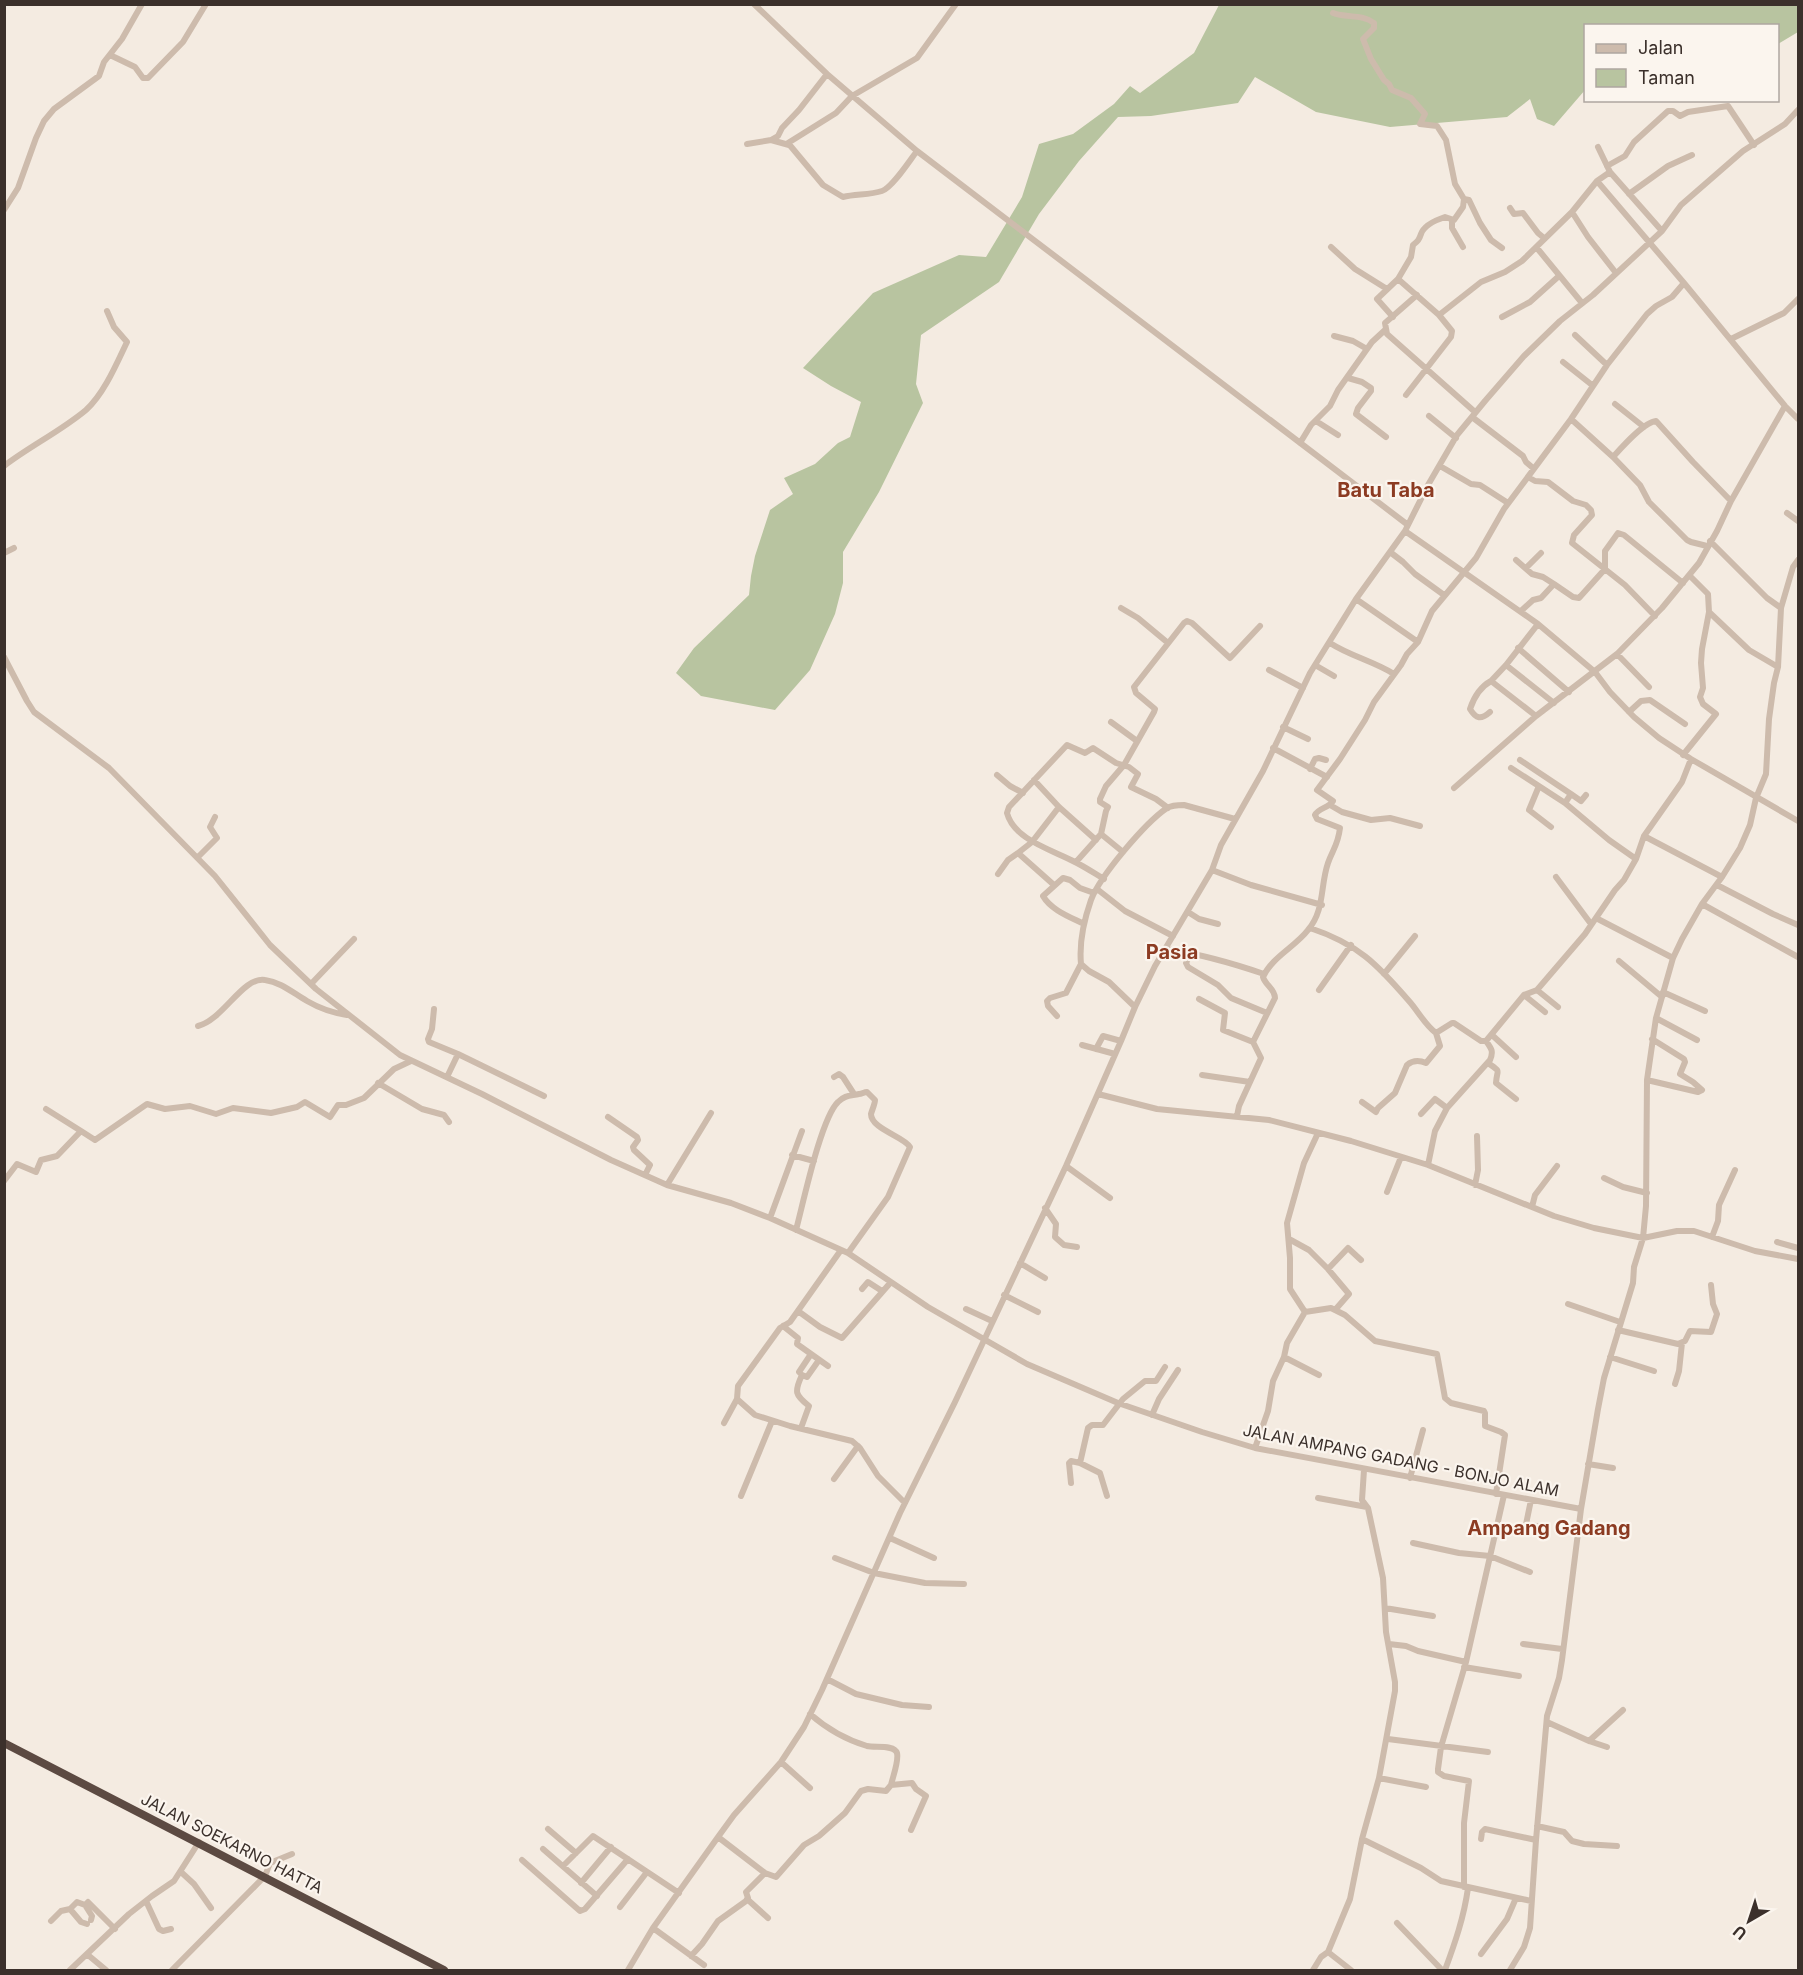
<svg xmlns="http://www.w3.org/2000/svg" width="1803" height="1975" font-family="Inter,sans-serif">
<rect width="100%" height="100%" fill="#f4ebe1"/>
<path fill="#b8c4a0" d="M1219,5H1798V32L1778,44V26H1586L1585,90L1554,126L1537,119L1530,99L1507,117L1390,127L1316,112L1255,77L1238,103L1151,116L1118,117L1079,161L1039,214L999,282L921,335L916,384L923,403L879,492L843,552V583L835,614L810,670L775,710L701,696L676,673L694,648L749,595L751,576L755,556L770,510L793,494L784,478L815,464L838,443L850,437L861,402L831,386L803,368L873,293L959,255L986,257L1022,197L1039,144L1073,134L1114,104L1130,86L1140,93L1194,53Z"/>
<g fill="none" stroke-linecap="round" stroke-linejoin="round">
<path stroke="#cdbbac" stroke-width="6" d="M754,4L827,74L917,151L1408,525
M1333,13C1346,18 1363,14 1374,23V28L1363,39L1371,59L1384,80L1389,84L1392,90L1411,98L1425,114L1420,124L1437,126L1446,140L1455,184L1464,199L1463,207L1454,220L1445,217C1436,220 1424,225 1421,234C1419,240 1418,241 1413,245L1411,257L1398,279L1439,315L1452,331L1451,337L1406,395
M110,55L135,67L143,78H148L183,42L206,4
M771,140L789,145
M747,144L771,140L778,136L782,128L799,110L827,74
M1598,147L1610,172L1662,231
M917,151C910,160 892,188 882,191C870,195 856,194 843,197L823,185L788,143L836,113L852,96L917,58L956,4
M1607,166L1625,156L1634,142L1668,111H1673L1680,116L1688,112L1728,106L1754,145
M1597,181L1684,283L1785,406L1798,419
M1629,194L1668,166L1692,155
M1464,199L1469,200L1480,223L1491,240L1502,248
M1510,208L1514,214L1523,213L1538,233L1544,238
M4,210L18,188L36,138L44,121L54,109L99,76L104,62L122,39L142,4
M1572,212L1588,237L1616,273
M1452,221V228L1463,247
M1331,247L1355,269L1387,289
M1537,248L1582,303
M1417,295L1385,323L1387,334L1475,412
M1439,315L1481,282L1505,272L1522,261L1572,212L1597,181L1610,172
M1393,317L1377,299L1398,279
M1502,317L1530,302L1559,276
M1575,335L1607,365
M1334,336L1353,341L1367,349
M1731,339L1784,313L1798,299
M1563,362L1592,385
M1348,378L1362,382L1371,388V391L1358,408L1356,414L1386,437
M1615,404L1644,427
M1429,416L1456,438
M1472,417L1523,456L1526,462L1533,468
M1571,419L1613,457L1640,485L1649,502L1687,540L1691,542L1707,546
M1316,421L1338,435
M1300,443L1311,425L1330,406L1338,390L1372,342L1385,330
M1613,457C1622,447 1644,422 1656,421L1693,462L1731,501
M4,466C30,446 61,431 86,410C104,394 117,363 127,342L114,327L107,311
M1440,466L1471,484L1480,485L1508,503
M1528,477L1535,481L1548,482L1573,501L1586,505L1591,510L1592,515L1574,535L1572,543L1625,585L1655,616
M1787,513L1798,521
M1405,531L1538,624L1595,672L1610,692L1634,717L1659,738L1691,759L1798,821
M1710,541L1767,598L1781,608
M1390,552L1403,562L1415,574L1444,595
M4,553L14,548
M1516,560L1532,574L1543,577L1554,584
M1526,568L1541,553
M1690,576L1708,594L1709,612L1749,650L1778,667
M1356,599L1418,642
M1121,608L1138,618L1168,643
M1521,611L1533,600L1541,598L1554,584L1573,597L1579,598L1605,569V551L1618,533L1624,535L1683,583
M1330,643C1350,656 1373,661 1394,674
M1518,648L1569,692
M1617,654L1649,687
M4,657L27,701L34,712L109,768L215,876L270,945L316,989L400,1055L482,1094L611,1160L667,1185L731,1203L770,1218L848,1253L928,1307L1027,1364L1118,1403L1202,1432L1255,1448L1581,1509
M1315,665L1334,676
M1506,665L1554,703
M1269,670L1303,688
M1490,712C1481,720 1476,719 1470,709C1474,697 1480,687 1491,681
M1629,712L1641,701L1650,700L1685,724
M1536,716L1491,681L1506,665L1538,624
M1111,722L1137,741
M1283,727L1308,739
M1273,748L1327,777
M1683,755L1716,714L1703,704L1700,697L1703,688L1701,663L1702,649L1709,612
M1520,760L1571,794L1565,803
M1511,768L1565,803L1609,840L1636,859
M1310,769L1315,759L1319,758L1326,760
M997,775L1010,786L1023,793
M1034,780L1059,807L1096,840
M1539,786L1529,810L1551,827
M1454,788L1536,716L1617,654L1662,608L1699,563L1717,531L1731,501L1785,406
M1571,794L1581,801L1586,795
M1330,805L1342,812L1371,820L1390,818L1420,826
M1101,834L1123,852
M1644,836L1722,877
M198,857L217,838L210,827L215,817
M1076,862L1101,834L1106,811L1108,807L1100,802V799L1106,786L1124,765L1154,712L1155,709L1136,693L1134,687L1184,623L1187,621L1192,623L1230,658L1260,626
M1212,870L1251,885L1322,905
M998,874L1008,860L1018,853
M1556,877L1591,924
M1104,879C1094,873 1085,867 1075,862C1053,850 1014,840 1007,813L1009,807L1067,745L1085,753L1093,748L1116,763L1129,767L1138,774L1131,787L1156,799L1168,808
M1054,885L1018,853L1032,842L1059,807
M1717,885L1773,914L1798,925
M1097,889L1125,911L1173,936
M1702,904L1798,957
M1188,912L1199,919L1218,924
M1596,918L1673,958
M1084,924C1070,917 1051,910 1043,896L1063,878L1070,880L1080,888L1094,893
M1310,928C1358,944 1377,964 1409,1001C1418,1011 1425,1025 1436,1033L1452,1023H1454L1481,1041H1486C1491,1048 1494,1051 1490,1060L1447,1108L1435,1131L1428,1165
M1166,949C1200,954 1232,963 1264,974
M1191,953L1186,963L1188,967L1218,985L1231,998L1267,1013
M1619,961L1662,997
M1384,974L1415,936
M311,984L354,939
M1319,990L1351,945
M1537,990L1558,1007
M1663,992L1705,1011
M1524,995L1545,1012
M1199,999L1225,1013L1223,1030L1253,1042
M1135,1007L1109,982L1089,971L1081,964C1079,943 1084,920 1091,900C1100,876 1145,823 1167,808C1172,805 1178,805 1184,805L1235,819
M434,1009L432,1029L428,1039L429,1042L458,1054L544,1096
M1057,1016L1048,1006L1047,1001L1050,998L1066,993L1081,964
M1656,1018L1697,1040
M198,1026C223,1020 243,976 265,980C281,982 293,993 307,1001C319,1008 333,1013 347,1015
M1492,1035L1516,1057
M1652,1039L1684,1059L1685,1062L1680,1074L1693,1082L1702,1090
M1486,1041L1524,995L1537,990L1585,934L1615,890L1624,880L1636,859L1644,836L1682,782L1691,759
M1082,1045L1115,1054
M1096,1049L1103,1036L1121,1041
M1488,1063C1502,1073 1497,1068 1496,1083L1516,1099
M1202,1075L1250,1082
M447,1077L458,1054
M834,1077L839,1074L843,1077L854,1094
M1647,1080L1698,1092L1702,1090
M378,1083L422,1109L444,1115L449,1122
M1098,1094L1157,1109L1269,1120L1351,1141L1428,1165L1554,1216L1594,1228L1643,1238L1677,1231H1694L1755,1251L1798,1259
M1362,1102L1376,1112L1378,1108L1395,1093L1407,1065C1413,1060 1419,1060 1426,1063L1440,1046L1436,1033
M46,1109L81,1131
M1421,1114L1435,1099L1447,1108
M1237,1116L1239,1106L1261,1058L1253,1042L1275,998C1275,989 1265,985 1263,977C1272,957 1295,947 1308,930C1325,910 1320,886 1328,863C1333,849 1338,845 1340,828L1317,819L1315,815C1318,808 1329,808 1333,801L1317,790L1340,759L1365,720L1374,702L1401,665L1407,654L1418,642L1432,611L1476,558L1504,509L1571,419L1607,365L1647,314L1656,306L1672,297L1684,283
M608,1117L637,1137L638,1140L633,1147L634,1150L650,1165L645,1175
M792,1155L814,1161
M1066,1166L1110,1198
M1604,1178L1623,1187L1647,1193
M4,1181L17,1164L36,1172L41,1160L57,1156L81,1131L95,1140L147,1104L165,1109L190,1106L216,1114L233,1108L271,1113L297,1107L305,1102L330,1117L338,1105H346L364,1098L394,1069L411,1061
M667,1185L711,1113
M1475,1185L1478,1170L1477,1136
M1387,1192L1401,1157
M1532,1207L1535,1195L1557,1166
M1045,1208L1056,1224L1055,1237L1064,1245L1077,1247
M770,1218L802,1131
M796,1230C803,1204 821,1118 838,1102C845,1095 850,1096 859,1094C862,1094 864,1092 867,1092L875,1100C875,1104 872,1110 871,1114C871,1129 905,1137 910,1147L888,1197L848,1253
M1712,1237L1718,1221L1719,1205L1735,1170
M1289,1239L1309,1250L1328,1269L1348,1248L1361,1260
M1777,1242L1798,1248
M841,1250L790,1322L780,1328L738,1386L737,1399L755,1415L790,1426L852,1441L860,1448L878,1476L905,1503
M1020,1263L1045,1278
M1328,1269L1349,1294L1335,1310
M862,1289L868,1282L882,1291
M1004,1295L1038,1312
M1568,1304L1620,1322
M966,1309L992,1321
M798,1311L820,1327L842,1338L891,1282
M1305,1312L1331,1308L1345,1315L1375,1341L1437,1354L1445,1398L1451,1403L1484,1411L1485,1413V1426L1501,1432L1505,1435L1496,1494
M783,1326L798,1338L797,1344L828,1366
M1618,1330L1678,1344L1685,1341L1690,1331L1711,1332L1717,1314L1713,1304L1711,1285
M1284,1357L1319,1375
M1610,1357L1654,1371
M802,1375L807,1377L819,1360
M1675,1384L1679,1371L1682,1343
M1152,1415L1159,1399L1178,1370
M724,1423L737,1399
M801,1428L809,1406C795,1395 794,1392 802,1375L799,1372L811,1354
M1255,1448L1268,1411L1273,1381L1284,1357L1287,1343L1305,1312L1290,1289V1258L1287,1223L1304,1163L1318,1133
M1588,1464L1613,1468
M1410,1478L1423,1430
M834,1479L858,1446
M1071,1483L1069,1463L1071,1461L1080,1463
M741,1496L772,1421
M1107,1496L1100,1473L1080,1463L1088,1428L1092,1425H1103L1123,1399L1145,1381H1156L1165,1367
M1318,1498L1367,1507
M1526,1524L1541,1527
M1524,1534L1531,1500
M890,1538L934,1558
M1413,1543L1459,1553L1490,1556L1530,1572
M835,1558L874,1573L925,1583L964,1584
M1385,1608L1433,1616
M1389,1644L1406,1646L1418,1651L1466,1662
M1523,1644L1562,1649
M1464,1667L1519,1676
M827,1679L856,1694L902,1705L929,1707
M1547,1722L1589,1741L1607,1747
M1388,1739L1488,1752
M1589,1741L1623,1710
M781,1762L810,1788
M1379,1778L1426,1787
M891,1785L912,1783L916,1789L926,1796L911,1830
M1537,1826L1564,1832L1572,1841L1584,1844L1617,1846
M548,1829L576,1853
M718,1837L765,1873L776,1877L804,1845L819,1836L845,1813L861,1791L868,1789L886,1791L891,1785C893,1776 899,1761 897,1753C894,1744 875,1748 867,1746C847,1740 826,1728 810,1714
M1362,1839L1421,1868L1441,1881L1531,1901
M1481,1839L1482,1832L1485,1829L1536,1840
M543,1849L597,1896
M522,1860L580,1911L585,1909L628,1859
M563,1866L593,1836L679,1893
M181,1872L194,1884L211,1908
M581,1883L611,1847
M1464,1887V1823L1469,1781L1444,1776L1438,1772V1769L1441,1747L1466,1662L1504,1495
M747,1899L768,1918
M146,1901L159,1929L163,1931L171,1929
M85,1905L92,1916L91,1920
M620,1907L647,1872
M70,1909L81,1922L87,1924
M51,1921L61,1911L70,1909L77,1902L85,1905L88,1902L115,1929
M1397,1923L1442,1970
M653,1928L704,1965
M1328,1952L1351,1970
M1481,1954L1507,1919L1516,1898
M88,1955L106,1970
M691,1956L702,1944L718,1921L746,1901L748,1898L746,1892L765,1873
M70,1970L129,1914L152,1896L174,1881L199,1842
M172,1970L265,1876L270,1863L292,1854
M628,1970L653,1928L718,1837L734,1815L781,1762L804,1727L822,1690L900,1513L955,1402L1066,1166L1121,1041L1135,1007L1155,966L1212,870L1221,845L1263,771L1310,673L1356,599L1405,531L1428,485L1457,435L1485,401L1524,356L1560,321L1593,295L1662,231L1681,205L1743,151L1785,124L1798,110
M1313,1970L1321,1957L1328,1952L1350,1899L1362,1839L1379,1778L1395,1691V1682L1386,1632L1383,1578L1368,1508L1362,1500L1364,1470
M1445,1970C1455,1943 1464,1917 1468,1888
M1510,1970L1524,1947L1530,1928L1536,1840L1547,1716L1559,1678L1562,1660L1581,1509L1598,1409L1604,1378L1633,1283L1634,1267L1643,1238L1646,1206L1647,1080L1656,1018L1673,958L1682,939L1702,904L1722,877L1740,848L1750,825L1756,798L1766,774L1769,719L1774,683L1778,667L1781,608L1793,567L1798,560"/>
<path stroke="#5c4a42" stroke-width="8" d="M4,1743L444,1970"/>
</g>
<g text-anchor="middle" stroke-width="4.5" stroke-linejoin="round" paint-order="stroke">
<g font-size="16" fill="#3b302b" stroke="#fbf5ee">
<text transform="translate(1401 1460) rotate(11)" y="6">JALAN AMPANG GADANG - BONJO ALAM</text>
<text transform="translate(232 1843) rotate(27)" y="6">JALAN SOEKARNO HATTA</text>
</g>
<g font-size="20" font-weight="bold" fill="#8c3b22" stroke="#fbf5ee">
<text x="1386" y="497">Batu Taba</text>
<text x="1172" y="959">Pasia</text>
<text x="1549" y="1535">Ampang Gadang</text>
</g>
</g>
<rect width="1803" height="1975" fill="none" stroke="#3b302b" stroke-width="12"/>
<rect x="1584" y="24" width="195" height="78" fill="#fbf5ee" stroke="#aea6a0" stroke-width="1.5"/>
<rect x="1596" y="44" width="30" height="9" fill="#cdbbac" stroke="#aea6a0" stroke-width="1.5"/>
<text x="1638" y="54" font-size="18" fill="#3b302b">Jalan</text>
<rect x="1596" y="69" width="30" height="18" fill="#b8c4a0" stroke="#aea6a0" stroke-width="1.5"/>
<text x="1638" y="84" font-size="18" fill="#3b302b">Taman</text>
<g transform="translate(1749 1921) rotate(219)" stroke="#fbf5ee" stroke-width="4.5" paint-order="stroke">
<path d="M0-4.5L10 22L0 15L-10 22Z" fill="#3b302b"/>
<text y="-9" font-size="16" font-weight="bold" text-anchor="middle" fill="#3b302b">U</text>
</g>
</svg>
